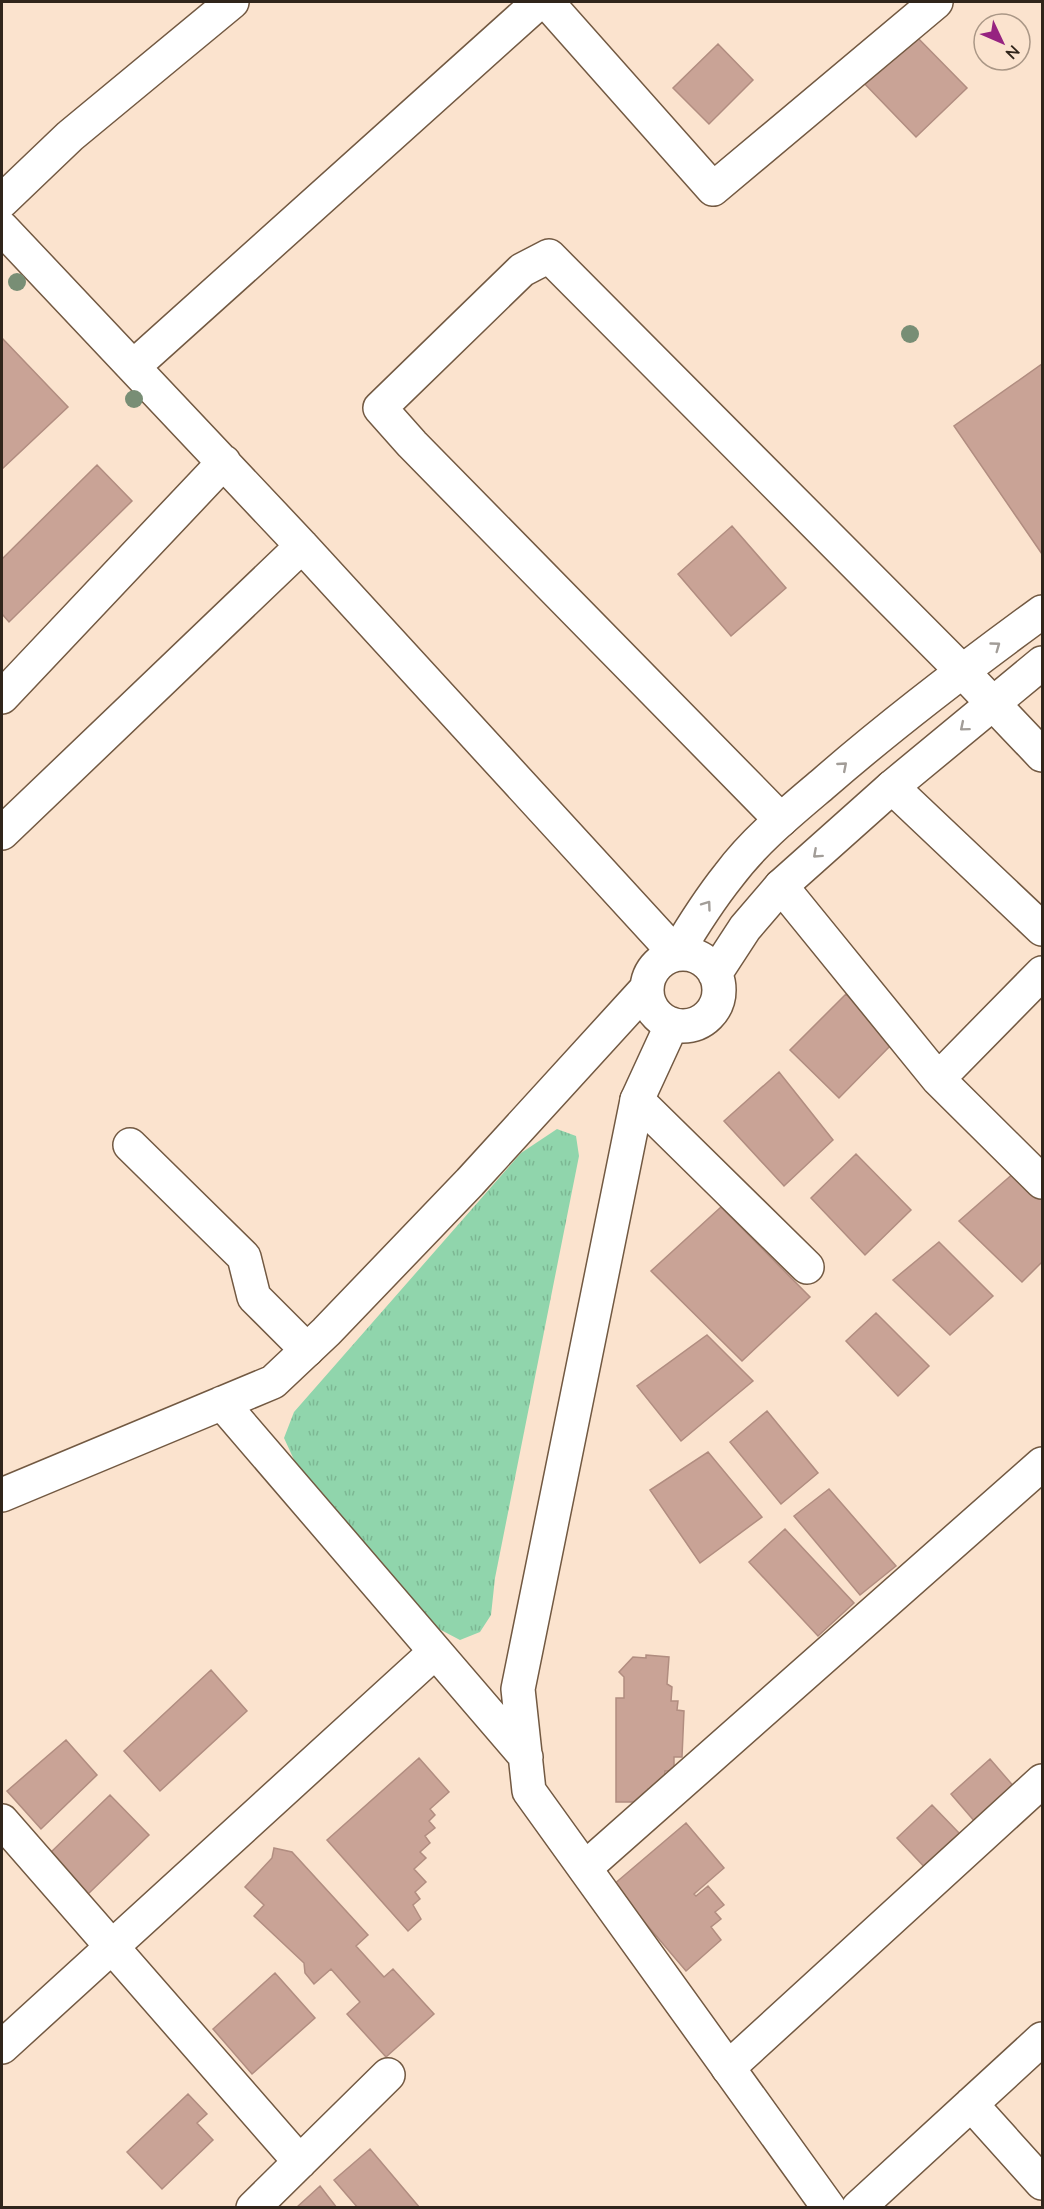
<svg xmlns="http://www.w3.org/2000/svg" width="1044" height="2209" font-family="'Nunito Sans',sans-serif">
<defs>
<pattern id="grass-tufts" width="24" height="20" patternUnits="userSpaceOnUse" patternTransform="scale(1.5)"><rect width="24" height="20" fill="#90d5ac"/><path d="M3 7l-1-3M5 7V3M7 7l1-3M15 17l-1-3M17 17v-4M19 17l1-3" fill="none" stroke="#7cb793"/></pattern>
</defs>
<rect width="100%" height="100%" fill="#fbe3ce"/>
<path fill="url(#grass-tufts)" d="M557,1129L576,1136L579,1156L495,1578L491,1615L480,1632L460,1640L439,1629L296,1464L284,1438L294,1412L521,1153Z"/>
<path fill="#c9a396" stroke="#b18d80" stroke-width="1.5" d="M911,31L967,88L916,137L861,80Z
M718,44L753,80L709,124L673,88Z
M2,338L68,407L2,469Z
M1042,364V554L954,426Z
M97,465L132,501L9,622L2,614V559Z
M732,526L786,588L731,636L678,574Z
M846,994L894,1042L839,1098L790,1050Z
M779,1072L833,1140L784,1186L724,1121Z
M856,1154L911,1210L865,1255L811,1198Z
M1015,1172L1042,1199V1262L1022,1282L959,1221Z
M721,1207L810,1297L742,1361L651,1271Z
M939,1242L993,1296L950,1335L893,1280Z
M876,1313L929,1366L898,1396L846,1341Z
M707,1335L753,1381L681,1441L637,1386Z
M767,1411L818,1473L781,1504L730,1442Z
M708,1452L762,1517L700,1563L650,1490Z
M829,1489L896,1566L860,1595L794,1516Z
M785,1529L854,1603L818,1636L749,1562Z
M646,1655L669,1657L667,1684L672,1687L671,1701H678L677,1710L684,1711L682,1757H674V1771H665L664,1785L648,1789V1802H616V1698H624V1677L619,1672L633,1657L646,1658Z
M211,1670L247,1711L160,1791L124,1751Z
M66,1740L97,1775L41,1829L7,1791Z
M419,1758L449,1792L430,1809L435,1815L429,1821L435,1828L425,1836L430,1843L420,1852L426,1858L414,1869L426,1882L415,1892L420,1899L413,1905L421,1919L408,1931L327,1840Z
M990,1759L1022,1796L976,1823L951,1794Z
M110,1795L149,1835L87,1895L48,1855Z
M932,1805L960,1834L953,1841L932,1875L897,1838Z
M686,1823L724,1868L694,1894L696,1896L708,1886L724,1905L715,1912L721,1919L711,1927L721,1940L686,1971L613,1885Z
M274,1848L292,1852L368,1935L356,1946L384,1977L393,1969L434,2014L386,2057L347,2014L360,2002L331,1969L314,1984L305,1973L304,1963L254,1916L264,1905L245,1887L272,1858Z
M275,1973L315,2018L252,2074L213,2029Z
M188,2094L207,2114L197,2123L213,2140L162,2189L127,2152Z
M370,2149L420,2208H358L334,2180Z
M320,2186L337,2208H296Z"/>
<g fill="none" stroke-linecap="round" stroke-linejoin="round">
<defs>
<path id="minor" d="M547,2L713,189L936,2
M2,201L70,136L232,2
M2,228L302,546L676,954
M133,367L539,2
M2,697L224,462
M892,787L1042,929
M781,820L412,444L380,408L522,270L549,256L962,671L1042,755
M2,833L302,546
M781,886L938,1079L1042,1182
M938,1079L1042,973
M637,1100L807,1267
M130,1145L244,1257L254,1297L307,1350
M2,1821L300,2162
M585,1868L1042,1464
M2,2047L435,1652
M728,2068L1042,1781
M971,2104L1042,2183
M253,2208L388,2075
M858,2208L1042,2039"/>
<path id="tertiary" d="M676,954C692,927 709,900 729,875C755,840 791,811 824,783C894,722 968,666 1042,612
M647 990a36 36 0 1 1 72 0a36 36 0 1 1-72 0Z
M715,974L745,928L781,886L892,787L1042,663
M672,1024L637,1100L518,1689L529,1791L829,2208
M222,1403L526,1757
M2,1495L273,1382L326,1332L470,1182L647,988"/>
</defs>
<use href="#minor" stroke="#725942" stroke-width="36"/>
<use href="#tertiary" stroke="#725942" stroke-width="36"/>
<use href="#minor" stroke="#fff" stroke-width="33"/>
<use href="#tertiary" stroke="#fff" stroke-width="33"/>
</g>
<g fill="#788e75">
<circle cx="17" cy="282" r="9"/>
<circle cx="910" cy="334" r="9"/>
<circle cx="134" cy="399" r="9"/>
</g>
<defs><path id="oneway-chevron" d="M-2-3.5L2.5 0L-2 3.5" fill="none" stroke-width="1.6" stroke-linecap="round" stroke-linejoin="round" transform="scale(1.5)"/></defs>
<g stroke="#a29d98">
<use href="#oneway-chevron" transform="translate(996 646) rotate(-36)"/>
<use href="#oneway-chevron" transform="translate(964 727) rotate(140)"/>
<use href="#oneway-chevron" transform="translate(843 766) rotate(-41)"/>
<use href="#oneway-chevron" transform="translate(817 854) rotate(138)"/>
<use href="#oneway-chevron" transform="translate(707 905) rotate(-54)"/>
</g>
<rect width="1044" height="2209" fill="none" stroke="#30251b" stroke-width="6"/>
<g transform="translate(1002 42) rotate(134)"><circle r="28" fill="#fbe3ce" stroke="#aa9786" stroke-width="1.5"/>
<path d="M0-4.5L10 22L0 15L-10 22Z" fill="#962380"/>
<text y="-9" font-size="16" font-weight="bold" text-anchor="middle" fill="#30251b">N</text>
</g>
</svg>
